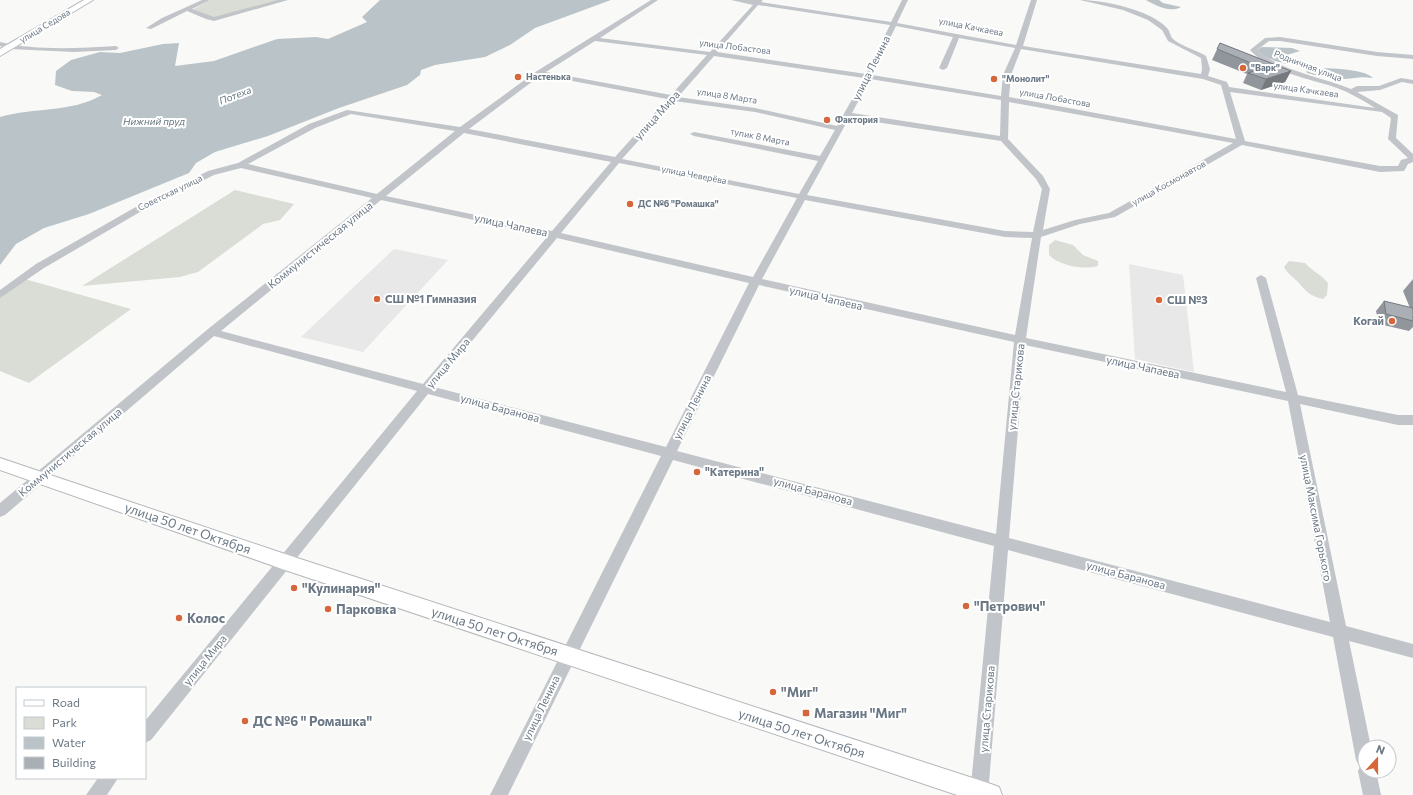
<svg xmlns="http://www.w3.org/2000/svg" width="1413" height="795" font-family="Commissioner,sans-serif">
<rect width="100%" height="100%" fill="#f9f9f7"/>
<path fill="#e7e8e7" d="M394,249L448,260L363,352L301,337Z
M1129,264L1183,275L1194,372L1135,359Z"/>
<path fill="#d9ddd6" d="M210,0H283L252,9L210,18L192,10Z
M235,190L294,204L280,220L263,224L198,272L180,277L82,286Z
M1055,240L1073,245L1083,255L1098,261V266C1083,270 1060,266 1049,255V245Z
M1289,261L1305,263C1312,271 1321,274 1328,283L1327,295L1323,299C1309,296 1306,291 1297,281C1292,276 1287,273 1284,267Z
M21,278L131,309L29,383L0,371V293Z"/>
<path fill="#bac4c8" d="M380,0H611L535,28L510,45L485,57L435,65L421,70L420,75L407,85L339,108L268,136L215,152L196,163L189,173L89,214L44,228L16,244L0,265V117C34,107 71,113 102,95L94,92L72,91L55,85L56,71L71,60L100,52L120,53L163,44L179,43L175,66L214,61L277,39L316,37L328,39L367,22L362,17Z
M1146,0H1159L1163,3L1181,7C1171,13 1156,6 1146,0Z
M1262,47L1292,48L1300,51L1287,55L1295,61L1293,64C1281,65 1265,58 1257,50Z
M1310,68C1323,68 1364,68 1373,78C1360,76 1356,78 1345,79C1333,79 1318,76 1307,73L1306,70Z"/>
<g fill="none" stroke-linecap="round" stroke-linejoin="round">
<defs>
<path id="major" d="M84,0H93L0,56V49Z
M0,458L285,554L991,784L999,787L1002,795H957L285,570L0,470Z"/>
</defs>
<use href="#major" stroke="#b4b8bc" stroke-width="2"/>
<path fill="#c1c4c8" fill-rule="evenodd" d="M202,0H210L192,9L214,17L278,0H288L214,21L206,19L187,11L151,29L146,28L162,18Z
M651,0H658L600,38L710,52L753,5L731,0H763L761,2L891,22L902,0H908L897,23L1016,45L1031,0H1037L1023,46L1201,74L1202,69L1201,58L1168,41L1162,30L1148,20L1123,10L1080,0C1103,0 1151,10 1167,28C1170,31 1170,36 1173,39C1179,45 1198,51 1206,56L1210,69L1208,76L1227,82L1229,87L1375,108C1363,100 1350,93 1337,88C1309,78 1270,73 1250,50L1265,38L1280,37L1377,52L1413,55V59L1377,56L1280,41H1269L1257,50C1283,72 1320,76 1351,89L1357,86H1379L1401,78L1413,80V84L1402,82L1380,90L1357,92L1398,115L1396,138L1413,154V162L1408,164L1404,171L1380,172L1242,145L1115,217L1080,224L1041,237L1026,338L1286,392L1256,278L1261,275L1266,278L1298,395L1398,415H1413V425H1398L1300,404L1346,626L1413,644V658L1349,641L1371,747H1365V771H1376L1381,795H1363L1358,771L1360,767L1356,760L1333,637L1008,550L988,795H970L994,546L673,460L508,795H490L661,456L428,394L151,740L145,743V721L417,391L214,336L5,515L0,517V503L208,329L372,198L241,168L214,175L140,212L44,268L0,298V290L36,264L134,208L208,171L238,163L309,124L347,110L460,127L537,71ZM758,5L890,25L866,74L717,52ZM896,26L953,37L939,68L943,70L947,68L959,38L1015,48L1003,75L1001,96L872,75ZM595,41L707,55L671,95L546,72ZM1021,49L1203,79L1221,85L1236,139L1009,97L1011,75ZM714,56L864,78L837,126L755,108L678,97ZM541,75L667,99L615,157L469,129ZM870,79L1001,100L1000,136L852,113ZM1230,92L1382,112L1391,118L1388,139L1408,158L1401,160L1398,166H1380L1245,141ZM674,101L755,112L835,130L820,156L694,132L690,134L694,136L818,161L799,194L622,159ZM1009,102L1233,143L1109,213L1075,220L1043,230L1050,189L1043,176L1008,139ZM351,114L455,131L377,194L248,164L315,128ZM849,118L1001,141L1036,179L1042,189L1033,232L1005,231L807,195ZM464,133L611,162L552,231L386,196ZM619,163L797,198L753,277L561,233ZM381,200L548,236L423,384L221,331ZM805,200L1005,237L1032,238L1015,335L762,279ZM557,238L749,283L666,447L434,387ZM759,285L1014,342L996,534L677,451ZM1025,345L1288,401L1330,622L1009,538Z
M0,42C36,51 79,48 116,46L119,48L116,50L74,52L10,49L0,46Z
M98,778H118L107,795H86Z"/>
<use href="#major" fill="#fff" fill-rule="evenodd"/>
</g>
<path fill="#91969c" d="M1220,43L1291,71L1285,82L1261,90L1243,83L1247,74L1212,60Z
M1413,279V327L1409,331L1379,324L1376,311L1384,301L1410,308L1403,291Z"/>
<path fill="#767a7f" d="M1291,71L1285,82L1261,90L1266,79Z"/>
<path fill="#a9afb5" stroke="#767a7f" d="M1220,43L1291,71L1266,79L1248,73L1263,68L1217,49Z
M1384,301L1413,308V321L1386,314Z"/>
<g fill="#d5673b" stroke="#fff" stroke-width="1.5">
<circle cx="1243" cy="68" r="4"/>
<circle cx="518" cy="77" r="4"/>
<circle cx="994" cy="79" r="4"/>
<circle cx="827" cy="120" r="4"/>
<circle cx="630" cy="204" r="4"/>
<circle cx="377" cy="299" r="4"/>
<circle cx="1159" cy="300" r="4"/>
<circle cx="1392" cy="321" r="4"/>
<circle cx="697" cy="472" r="4"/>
<circle cx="294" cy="588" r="4"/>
<circle cx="966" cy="606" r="4"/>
<circle cx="328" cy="609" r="4"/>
<circle cx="179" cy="618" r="4"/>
<circle cx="773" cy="692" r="4"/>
<rect x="802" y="709" width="8" height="8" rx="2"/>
<circle cx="245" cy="721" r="4"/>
</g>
<g text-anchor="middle" stroke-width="4" stroke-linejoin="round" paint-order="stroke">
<g font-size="9" fill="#6b7885" stroke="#fff">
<text transform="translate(45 26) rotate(-31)" y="3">улица Седова</text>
<text transform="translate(971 27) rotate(11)" y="3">улица Качкаева</text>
<text transform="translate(735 47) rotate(7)" y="3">улица Лобастова</text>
<text transform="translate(1308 66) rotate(21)" y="3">Родничная улица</text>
<text transform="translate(1306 90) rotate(8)" y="3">улица Качкаева</text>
<text transform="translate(727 96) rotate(9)" y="3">улица 8 Марта</text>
<text transform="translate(1055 98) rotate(10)" y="3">улица Лобастова</text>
<text transform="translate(760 137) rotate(11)" y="3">тупик 8 Марта</text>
<text transform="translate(694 175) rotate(11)" y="3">улица Чеверёва</text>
<text transform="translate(1169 183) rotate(-29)" y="3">улица Космонавтов</text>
<text transform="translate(170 193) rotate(-26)" y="3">Советская улица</text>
</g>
<g font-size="9" font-weight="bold" fill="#6b7885" stroke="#fff" text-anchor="start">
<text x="1251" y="71">"Варк"</text>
<text x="526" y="80">Настенька</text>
<text x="1002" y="82">"Монолит"</text>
<text x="835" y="123">Фактория</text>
<text x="638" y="207">ДС №6 "Ромашка"</text>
</g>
<g font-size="10" font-style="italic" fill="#677880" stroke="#fff">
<text transform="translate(235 95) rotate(-21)" y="4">Потеха</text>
<text x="154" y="125">Нижний пруд</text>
</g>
<g font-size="11" fill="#6b7885" stroke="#fff">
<text transform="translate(871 68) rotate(-63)" y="4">улица Ленина</text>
<text transform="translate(657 115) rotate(-48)" y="4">улица Мира</text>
<text transform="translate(511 225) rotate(12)" y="4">улица Чапаева</text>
<text transform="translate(320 245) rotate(-39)" y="4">Коммунистическая улица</text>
<text transform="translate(826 298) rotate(13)" y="4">улица Чапаева</text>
<text transform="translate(448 363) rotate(-50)" y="4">улица Мира</text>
<text transform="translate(1143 367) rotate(12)" y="4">улица Чапаева</text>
<text transform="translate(1016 387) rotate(-84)" y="4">улица Старикова</text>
<text transform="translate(692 407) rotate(-63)" y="4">улица Ленина</text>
<text transform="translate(500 408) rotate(15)" y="4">улица Баранова</text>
<text transform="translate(70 452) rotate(-40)" y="4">Коммунистическая улица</text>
<text transform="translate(813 491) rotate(15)" y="4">улица Баранова</text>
<text transform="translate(1316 518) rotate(79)" y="4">улица Максима Горького</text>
<text transform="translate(1126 575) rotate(15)" y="4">улица Баранова</text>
<text transform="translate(205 660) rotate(-51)" y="4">улица Мира</text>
<text transform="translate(541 708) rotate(-64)" y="4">улица Ленина</text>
<text transform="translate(987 709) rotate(-85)" y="4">улица Старикова</text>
</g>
<g font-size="11" font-weight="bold" fill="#6b7885" stroke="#fff" text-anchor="start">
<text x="385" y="303">СШ №1 Гимназия</text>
<text x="1167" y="304">СШ №3</text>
<text x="1384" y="325" text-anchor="end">Когай</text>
<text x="705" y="476">"Катерина"</text>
</g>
<g font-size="13" fill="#6b7885" stroke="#fff">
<text transform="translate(188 528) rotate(19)" y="5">улица 50 лет Октября</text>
<text transform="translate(495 631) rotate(18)" y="5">улица 50 лет Октября</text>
<text transform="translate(802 733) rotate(18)" y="5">улица 50 лет Октября</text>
</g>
<g font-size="13" font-weight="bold" fill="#6b7885" stroke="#fff" text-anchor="start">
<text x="302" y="593">"Кулинария"</text>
<text x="974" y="611">"Петрович"</text>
<text x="336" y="614">Парковка</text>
<text x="187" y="623">Колос</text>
<text x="781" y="697">"Миг"</text>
<text x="814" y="718">Магазин "Миг"</text>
<text x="253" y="726">ДС №6 " Ромашка"</text>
</g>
</g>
<rect x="16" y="687" width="130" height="92" fill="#ffffff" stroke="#c4c9ce"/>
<rect x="24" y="700" width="20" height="6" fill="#ffffff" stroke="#c4c9ce"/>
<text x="52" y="707" font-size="12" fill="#6b7885">Road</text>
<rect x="24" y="717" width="20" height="12" fill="#d9ddd6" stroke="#c4c9ce"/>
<text x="52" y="727" font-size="12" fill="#6b7885">Park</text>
<rect x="24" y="737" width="20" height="12" fill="#bac4c8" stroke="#c4c9ce"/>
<text x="52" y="747" font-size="12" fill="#6b7885">Water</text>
<rect x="24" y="757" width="20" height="12" fill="#a9afb5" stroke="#c4c9ce"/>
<text x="52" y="767" font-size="12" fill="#6b7885">Building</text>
<g transform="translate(1377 759) rotate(21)"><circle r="19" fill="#ffffff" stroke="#c4c9ce"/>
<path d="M0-3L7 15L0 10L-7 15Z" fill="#d5673b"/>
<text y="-6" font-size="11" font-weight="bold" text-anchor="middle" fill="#6b7885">N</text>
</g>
</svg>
